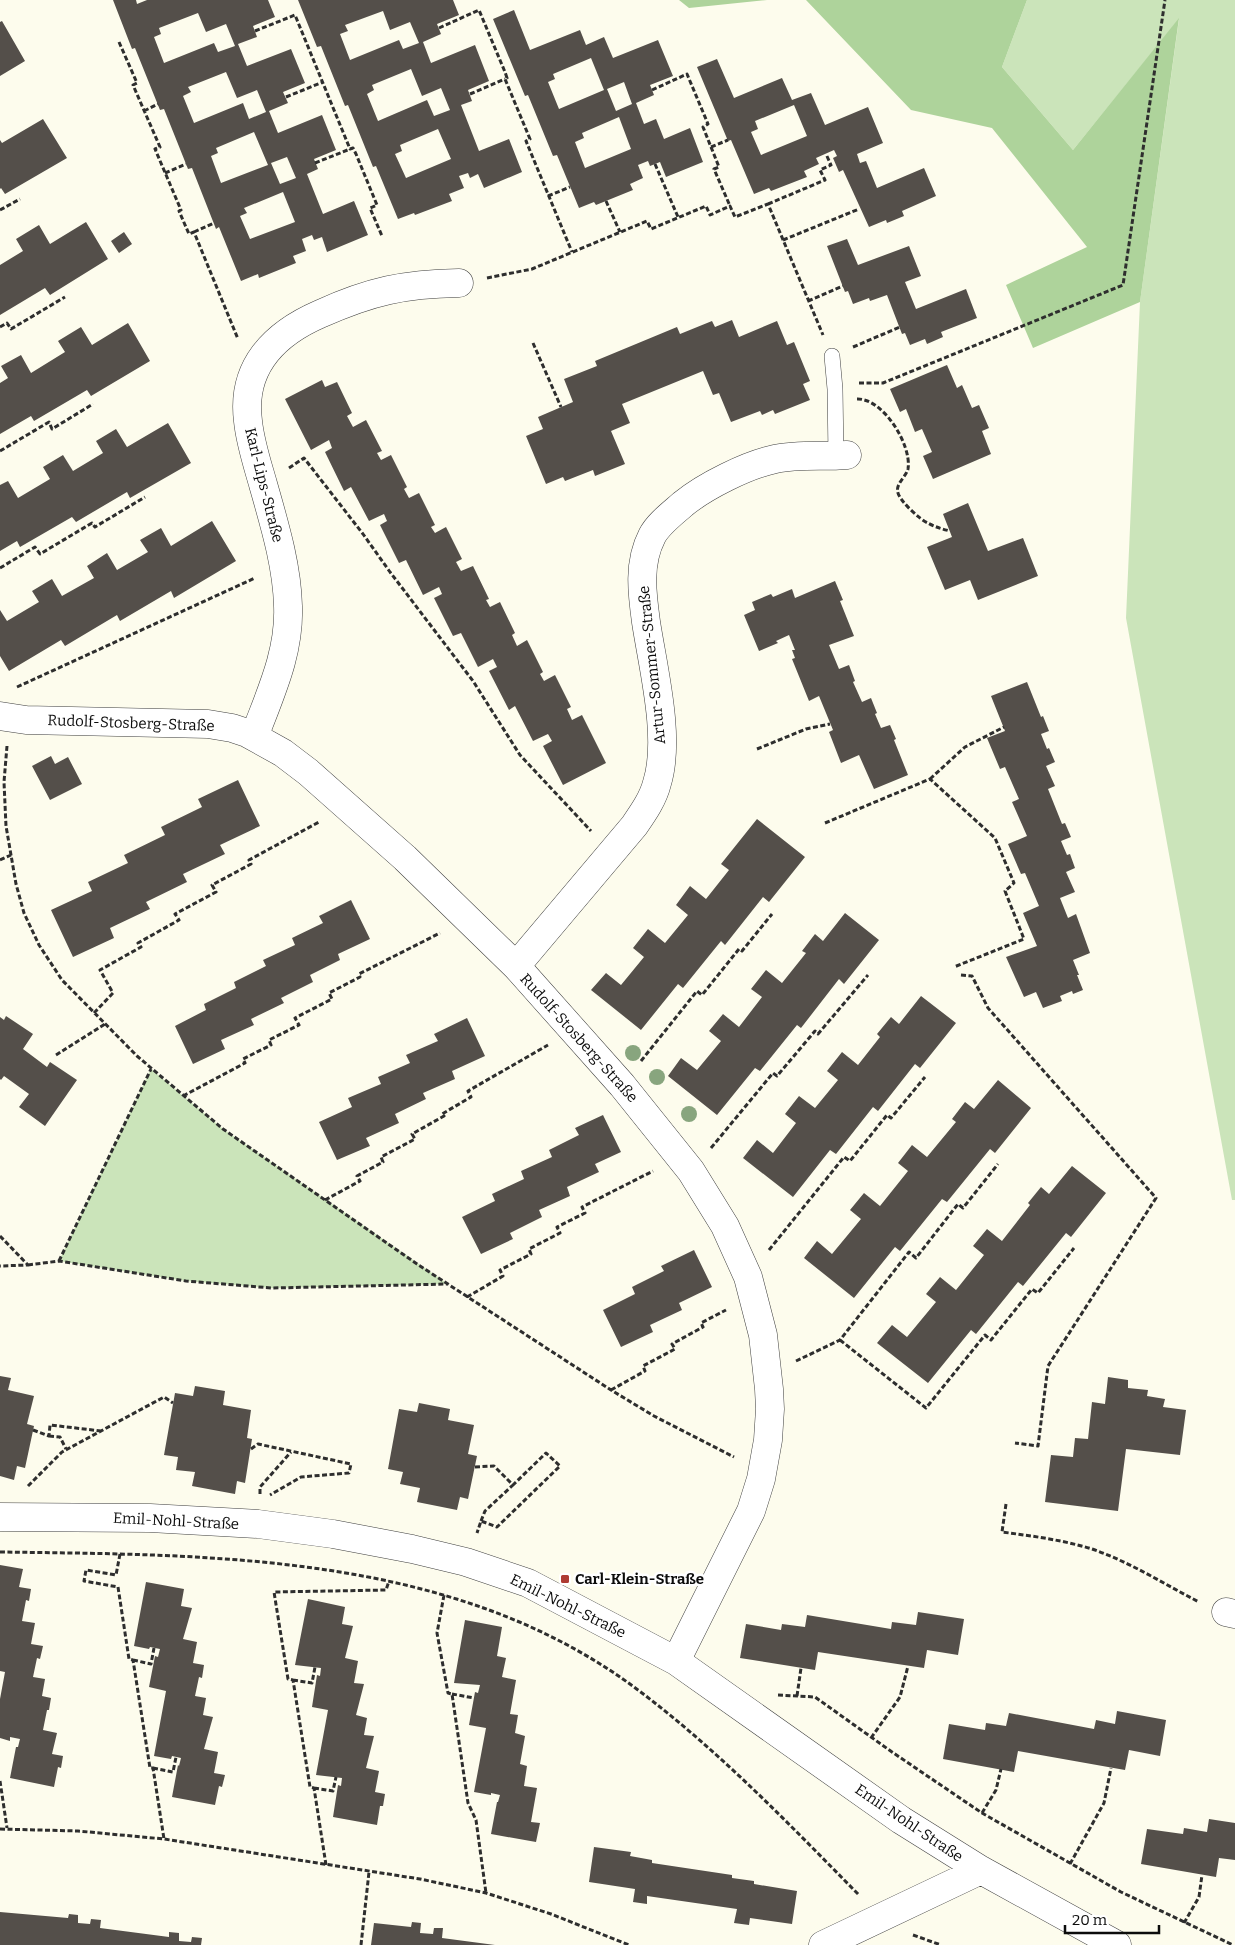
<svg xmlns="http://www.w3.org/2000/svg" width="1235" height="1945" font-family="Bitter,serif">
<rect width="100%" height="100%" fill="#fdfced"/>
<path fill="#cbe4ba" d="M1027,0H1235V1200H1232L1126,618L1140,302L1179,19L1073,150L1002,67Z
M151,1069L223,1129L448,1284L272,1288L186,1281L59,1261Z"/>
<path fill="#aed39b" d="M679,0H767L689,8Z
M806,0H1027L1002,67L1073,150L1179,18L1140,302L1033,348L1006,285L1087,247L992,128L911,110Z"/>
<path fill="#544f4a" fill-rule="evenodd" d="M113,0H136L137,4L147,0H268L275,17L253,26L257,37L238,44L247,66L291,49L305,83L283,92L288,103L269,111L278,133L322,115L336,150L314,159L318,169L307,174L323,214L354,201L368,235L327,252L322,237L314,240L312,235L302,239L306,251L293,256L296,263L259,278L258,274L241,281L219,227L216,229L192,168L188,169L164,109L160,110L135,48L132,49ZM198,13L206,32L226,24L235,46L218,52L214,43L164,63L154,37L161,34L159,28ZM226,72L237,98L257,90L266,112L249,119L243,103L194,123L183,96L191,92L188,87ZM254,132L268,165L221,183L211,156L218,153L216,148ZM287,157L296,178L280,184L271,163ZM283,192L295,222L250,239L240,216L247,213L244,208Z
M298,0H453L459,15L437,24L441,34L423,42L431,63L475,45L489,81L468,90L472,101L461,105L479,151L509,139L522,172L484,188L478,174L470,178L468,173L459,176L464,188L449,194L452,201L415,215L414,213L398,219L376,166L373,167L348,105L345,106L321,46L317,47ZM383,11L390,30L410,22L419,43L403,49L399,40L350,60L340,34L348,31L345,25ZM411,69L422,96L441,88L450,110L434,116L427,100L378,121L367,94L374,90L372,85ZM438,129L451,159L406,178L395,154L402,151L400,145Z
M514,10L530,50L580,30L586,45L604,37L613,58L658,40L673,76L650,85L654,95L636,103L644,124L656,119L664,139L690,128L703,162L666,177L660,162L650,166L648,161L638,165L643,178L630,184L633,190L596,205L594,202L579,208L557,155L553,156L528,95L525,96L493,19ZM591,58L604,90L559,109L548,82L555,79L553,74ZM624,82L632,104L616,111L607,89ZM619,117L631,149L585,168L575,142L584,138L582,133Z
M2,21L25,61L0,76V22Z
M717,59L734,98L782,78L792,100L811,93L825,125L868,107L883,143L857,154L860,163L866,161L877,188L924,168L936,196L902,211L904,216L887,223L886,220L869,227L843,170L839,172L833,158L837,156L834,150L816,158L819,164L804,171L807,177L771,191L769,188L754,194L731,140L728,141L697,67ZM794,105L807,136L761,155L751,132L758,129L755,121Z
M43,119L67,158L5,194L1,188L0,189V140L2,143Z
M86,222L108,259L50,295L45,288L0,315V265L23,251L16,239L39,225L50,244Z
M124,232L132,244L119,253L111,241Z
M847,239L858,265L909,246L921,276L905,282L916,309L966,289L977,318L941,332L943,337L927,344L925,339L910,345L905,333L902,334L887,295L870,301L869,298L853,304L848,291L845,292L827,246Z
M732,320L739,337L777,321L787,345L794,342L810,381L803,384L810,400L775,414L773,410L762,415L760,411L731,422L719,393L713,395L703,371L622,404L630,423L611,431L625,464L595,476L593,470L565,481L563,477L546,484L526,436L543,429L538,417L573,402L564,379L597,366L595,361L677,327L680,334L712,321L715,327Z
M128,323L150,361L91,396L87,390L34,421L31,416L0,434V383L8,378L1,366L21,355L31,373L65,352L58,341L81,327L92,345Z
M947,365L957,388L962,385L972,408L979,405L989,428L982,431L991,454L933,479L923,456L932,452L922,429L915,432L906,409L900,412L890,389Z
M322,380L325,387L337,382L352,413L347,416L353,427L366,420L382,451L377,453L381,460L391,455L407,487L404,489L409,498L419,493L435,525L431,527L435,533L446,527L462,559L456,562L461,571L473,566L489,599L486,600L490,607L500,602L515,633L512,635L517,646L527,640L543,672L540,674L544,681L555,675L571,707L567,709L572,720L582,715L606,763L563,785L543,746L552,741L548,734L533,741L515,706L509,710L489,671L497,667L493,659L478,667L461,633L453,636L434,598L442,594L439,587L423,595L406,560L399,563L380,525L387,521L384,514L369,521L351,487L344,491L325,452L332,448L329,440L311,450L285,399Z
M168,423L191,463L130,498L127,492L76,522L72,517L20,547L17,541L0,551V485L8,481L18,498L50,479L43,467L63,455L73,471L103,453L96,441L116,429L127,447Z
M968,503L988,551L1023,538L1038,576L978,600L970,580L945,590L927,547L952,537L943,514Z
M212,521L236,561L174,598L171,591L120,621L117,615L65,646L61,640L9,671L0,656V610L7,621L39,602L32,591L52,579L62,596L94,578L87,566L107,553L117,570L148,552L140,540L161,528L171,546Z
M835,581L843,600L840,601L854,636L829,645L839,669L849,665L855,681L853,682L862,702L871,698L877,713L875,714L881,728L890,725L896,739L894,740L908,775L874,789L859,755L841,763L829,732L833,730L819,696L809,701L792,659L795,658L792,650H795L789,635L776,641L778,643L759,651L744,615L755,610L752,602L771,594L773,597L792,589L795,598Z
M1027,682L1041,717L1043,716L1049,731L1041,734L1047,749L1049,748L1055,762L1046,766L1055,786L1048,789L1062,824L1065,823L1071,837L1061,841L1067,855L1070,854L1075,868L1066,872L1075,892L1060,898L1068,918L1076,914L1090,953L1073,960L1079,975H1077L1083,990L1073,994L1072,991L1060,996L1062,1001L1043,1008L1036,992L1024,997L1006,957L1037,946L1023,913L1039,906L1025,873L1021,874L1008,844L1027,836L1012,802L1019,799L1005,767L1000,769L987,738L1005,731L991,696Z
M51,756L55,764L68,757L82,784L50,800L32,766Z
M238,780L260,826L220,845L225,854L183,874L187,882L146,902L150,909L110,928L114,938L73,957L51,910L92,891L88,882L128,863L124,855L165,835L161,827L202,807L198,799Z
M757,819L805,857L769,902L763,897L725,945L721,941L683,988L678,984L641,1030L591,990L606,973L621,985L644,957L633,948L648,929L665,943L688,915L676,905L690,886L706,899L729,870L721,864Z
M351,900L370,939L338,954L340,960L310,975L313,982L281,998L284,1003L251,1019L254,1025L221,1040L225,1049L193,1064L175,1026L206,1010L204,1004L236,988L234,982L266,966L263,960L295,945L292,938L323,923L319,916Z
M845,913L879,940L844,984L839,979L801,1028L797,1025L760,1071L755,1068L717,1115L668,1076L681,1058L697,1070L721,1041L709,1031L723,1014L739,1027L762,997L751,989L766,970L782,983L806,953L802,951L815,934L823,941Z
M921,996L956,1023L920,1068L915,1064L878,1111L873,1107L836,1154L830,1150L793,1197L743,1158L757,1140L773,1153L796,1123L785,1114L799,1096L815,1108L838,1080L827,1071L842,1052L858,1065L880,1037L877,1034L891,1017L899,1024Z
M6,1016L33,1034L23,1049L47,1067L50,1062L77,1080L45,1126L19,1107L29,1094L4,1076L1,1080L0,1079V1017L4,1020Z
M467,1018L485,1056L452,1071L455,1079L423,1093L426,1099L395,1114L399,1123L366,1138L370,1146L337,1160L319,1122L352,1107L348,1098L381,1084L378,1077L410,1063L406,1055L438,1041L434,1034Z
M998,1080L1031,1108L995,1153L990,1149L947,1202L942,1199L900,1251L895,1247L854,1298L804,1258L817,1241L832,1254L861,1219L850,1210L864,1193L880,1206L908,1171L898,1163L912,1145L927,1157L956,1122L952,1119L965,1102L974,1109Z
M603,1115L621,1152L595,1164L599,1172L567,1187L570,1196L539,1210L542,1217L510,1233L513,1239L481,1254L462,1217L495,1201L492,1194L524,1179L521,1171L552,1157L549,1150L579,1135L575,1128Z
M1072,1166L1106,1193L1071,1237L1066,1233L1023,1286L1018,1282L976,1334L971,1330L928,1383L877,1343L892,1325L907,1337L936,1302L926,1294L940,1277L956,1290L984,1255L973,1246L987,1229L1002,1241L1030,1205L1028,1203L1041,1187L1049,1194Z
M694,1250L712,1287L679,1303L682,1310L650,1325L653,1332L621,1347L603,1310L635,1294L632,1287L664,1271L661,1266Z
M0,1376L11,1378L8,1390L34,1396L27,1424L34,1426L25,1468L17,1466L14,1480L0,1476Z
M1108,1377L1128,1380V1388L1148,1390L1147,1396L1165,1399L1163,1407L1186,1410L1180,1455L1126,1449L1118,1511L1045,1502L1051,1455L1073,1457L1075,1438L1088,1439L1092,1402L1105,1404Z
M195,1386L225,1391L223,1405L251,1410L247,1438L252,1439L245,1483L237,1481L235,1494L192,1486L195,1472L176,1470L178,1457L164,1455L175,1393L193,1396Z
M419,1403L450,1409L448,1420L474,1425L468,1454L477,1456L468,1499L460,1497L457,1510L417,1502L420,1488L400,1484L403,1472L388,1469L399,1409L417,1412Z
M0,1565L23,1569L19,1587L31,1589L29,1601L26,1600L22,1621L35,1623L31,1644L43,1646L40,1659L37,1658L33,1677L45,1679L42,1696L51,1698L49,1710H47L43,1730L57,1733L52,1754L63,1756L61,1768L58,1767L54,1787L10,1778L16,1747H18L20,1739L10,1737V1741L0,1738V1699L5,1672L0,1671Z
M146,1582L184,1589L181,1606L192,1608L183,1639L197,1642L193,1663L204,1665L202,1678L199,1677L195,1696L206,1698L203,1715L213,1717L204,1749L218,1752L214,1773L225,1775L222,1787L219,1786L215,1805L172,1797L178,1765L179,1766L181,1758L172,1756L171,1759L154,1756L166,1691L149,1687L155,1656L158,1657L160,1649L150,1647L149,1649L134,1646Z
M308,1599L345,1607L342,1624L353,1626L345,1658L358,1661L354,1683L364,1684L356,1715L367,1718L364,1735L374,1736L366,1768L379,1771L375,1792L385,1794L383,1806H380L377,1825L333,1817L338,1785L341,1786L342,1778L316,1775L328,1710L312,1707L317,1675L320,1676L321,1668L295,1665Z
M918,1612L964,1619L958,1655L927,1650L924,1668L818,1652L815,1670L740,1658L746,1624L781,1630L782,1624L805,1627L807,1615L891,1629L892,1622L916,1625Z
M465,1620L502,1627L497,1656L506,1658L502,1677L516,1680L510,1714L518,1715L515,1733L525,1736L520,1764L527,1766L524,1786L537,1788L531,1822L540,1823L536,1842L491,1834L497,1802H498L500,1795L491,1793V1795L474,1792L486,1728L469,1725L475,1692L478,1693L480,1685L454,1683Z
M1117,1711L1166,1720L1160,1756L1129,1750L1125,1770L1018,1751L1014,1772L943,1759L949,1724L985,1730L986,1723L1006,1726L1009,1713L1094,1729L1096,1720L1115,1724Z
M1209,1819L1235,1823V1860L1219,1858L1216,1877L1141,1864L1147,1829L1183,1834L1184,1828L1207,1832Z
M594,1847L631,1852L630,1856L652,1860V1863L732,1875V1878L754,1881V1884L797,1891L792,1924L750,1918L749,1925L734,1923L737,1909L647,1896V1904L633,1902L635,1889L589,1882Z
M0,1912L68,1918L69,1914L78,1915V1923L90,1924L91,1919L101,1920L100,1928L169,1937V1932L179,1933V1941L191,1942L192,1937L202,1938L201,1945H0Z
M412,1922L421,1923L420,1933L433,1934L434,1928H443L442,1938L495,1945H371L374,1923L411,1927Z"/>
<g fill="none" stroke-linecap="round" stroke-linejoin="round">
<defs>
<path id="service" d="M832,356L835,389L836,456"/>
<path id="minor" d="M0,716L26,720L208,724L232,728L247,733L283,753L308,772L405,858L516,966L622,1085L691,1171L725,1226L748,1277L763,1335L769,1389L770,1409L768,1440L761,1479L751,1511L676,1661
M254,737C270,694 290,653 288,606C287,565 274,523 263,484C257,463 250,442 248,421C241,367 274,334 320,314C371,291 404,284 459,283
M516,966L634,826C643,813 653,799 657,783C671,738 653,668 646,622C642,593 638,563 652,536C658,524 673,513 683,504C705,486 747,465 775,459C798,454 823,457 847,455
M0,1517L150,1518L258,1524L333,1534L412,1549L466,1562L528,1583L676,1661L901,1820L981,1870L1117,1945
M1226,1612L1235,1614
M823,1945L981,1870"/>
</defs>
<use href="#service" stroke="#3f3f3f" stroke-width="16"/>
<use href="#minor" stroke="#3f3f3f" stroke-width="29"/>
<path stroke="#2e2e2e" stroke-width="3" stroke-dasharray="5 2.5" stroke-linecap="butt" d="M439,28L479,10L505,72L507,78L505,79L530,139L526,141L572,252
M255,31L295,15L350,149L353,148L356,154L377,205L370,208L382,236
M119,42L137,83L133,85L160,147L155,149L181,210L179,211L189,234L194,232L238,339
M652,90L687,74L708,124L703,127L719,167L714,169L730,206
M470,94L505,79
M286,97L323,82
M144,111L158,104
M711,147L728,140
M315,163L350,149
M655,164L678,217
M165,173L186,164
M548,196L570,187
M606,201L620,232
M768,204L825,180L820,170L831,165L826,154
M0,210L20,199
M194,232L214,223
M783,240L859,209
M487,278L532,269L647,221L651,229L706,206L710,215L730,206L735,217L768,204L823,335
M808,301L843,286
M0,327L7,323L11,329L65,297
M533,343L561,407
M853,347L900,327
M859,383H883L1123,285L1165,0
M857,399C883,398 912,445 908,469C906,477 895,484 898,493C900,501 920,520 928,523C935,527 942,529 950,531
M0,451L49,422L52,429L93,404
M289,468L304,458L363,534L390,572L473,681L520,755L591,831
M0,568L35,547L40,554L92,523L95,527L145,497
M17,687L255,578
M7,746L4,782L6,826L16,884L24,913L39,945L62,980L137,1056L223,1129L417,1264L611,1390L654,1416L734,1457
M757,749L806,729L830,724
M930,779L965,747L1004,727
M825,823L930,779L995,838L1014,883L1005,891L1024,939L954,967
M0,860L11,855
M961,975L972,976L988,1008L1156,1198L1048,1366L1038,1446L1015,1443
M94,1013L113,993L100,970L141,947L138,943L179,920L175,914L216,892L212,885L251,864L249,860L319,822
M56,1055L105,1024
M641,1061L697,991L702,995L739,949L742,951L772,914
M183,1096L245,1063L243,1059L271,1045L269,1040L299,1025L295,1018L332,999L329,993L360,977L359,974L440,933
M711,1148L773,1073L777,1076L815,1031L818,1034L868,975
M325,1200L360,1181L357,1176L383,1162L381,1157L415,1139L412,1134L444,1116L442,1114L471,1097L468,1091L548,1045
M0,1236L28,1265L0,1266
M769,1250L844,1157L850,1161L887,1115L891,1118L925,1077
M59,1261L151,1069
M28,1265L59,1261L186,1281L272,1288L448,1284
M467,1297L503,1276L500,1270L531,1254L529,1249L560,1233L557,1227L585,1213L582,1207L653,1171
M840,1340L926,1408L985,1335L991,1340L1032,1289L1038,1293L1074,1248
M796,1361L840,1340L909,1252L916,1258L958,1204L963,1208L998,1164
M611,1390L645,1371L643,1366L675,1349L672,1344L703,1327L701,1323L726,1310
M33,1430L49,1436L50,1425L101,1431
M49,1436L60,1437L66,1449
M251,1449L258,1444L351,1464L349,1473L301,1477L270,1495
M475,1467L494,1466L513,1485L546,1453L560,1466L497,1527L481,1521L477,1533
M28,1486L62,1452L164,1397L173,1403
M260,1494V1487L291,1452
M1006,1504L1002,1532C1032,1536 1063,1540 1092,1549C1130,1562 1164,1584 1199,1602
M481,1521L485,1511L513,1485
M0,1552C219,1555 459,1553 642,1693C721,1753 789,1824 859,1895
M120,1554L116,1575L86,1570L84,1581L118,1587L129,1659L133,1660L150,1768H153L164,1839
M444,1595L437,1633L448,1693L452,1694L468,1803L476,1820L486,1893
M133,1660L151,1664L154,1648
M293,1680L312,1683L315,1667
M452,1694L474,1698
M778,1695L815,1697L892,1752L982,1813L1121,1892L1233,1945
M797,1696L801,1668
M871,1738L900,1697L908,1666
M153,1768L173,1772L176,1757
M0,1781L7,1828
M314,1788L333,1791L336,1777
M982,1813L996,1790L1001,1769
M0,1829L78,1831L164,1839L420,1879L486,1893L551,1914L629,1945
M1070,1864L1104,1803L1111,1768
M326,1865L314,1788L310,1787L293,1680L288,1679L274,1592L386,1590L389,1581
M1184,1923L1199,1897L1202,1875
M913,1935L941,1945
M361,1945L369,1872"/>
<use href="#service" stroke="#fff" stroke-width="15"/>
<use href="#minor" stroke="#fff" stroke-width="28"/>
</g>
<g fill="#88a57e">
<circle cx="633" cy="1053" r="8"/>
<circle cx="657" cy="1077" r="8"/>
<circle cx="689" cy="1114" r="8"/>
</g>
<rect fill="#ae3b32" stroke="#fff" stroke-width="2" x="560" y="1574" width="10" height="10" rx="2.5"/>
<g text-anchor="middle" stroke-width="5" stroke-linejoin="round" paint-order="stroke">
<g font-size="15" fill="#0c0c0c" stroke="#fff">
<text transform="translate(264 485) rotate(76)" y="5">Karl-Lips-Straße</text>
<text transform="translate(652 665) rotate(-96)" y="5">Artur-Sommer-Straße</text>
<text transform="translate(131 723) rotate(2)" y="5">Rudolf-Stosberg-Straße</text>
<text transform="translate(579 1038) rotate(48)" y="5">Rudolf-Stosberg-Straße</text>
<text transform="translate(176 1521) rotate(3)" y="5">Emil-Nohl-Straße</text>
<text transform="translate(568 1606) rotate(26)" y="5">Emil-Nohl-Straße</text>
<text transform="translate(909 1823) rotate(34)" y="5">Emil-Nohl-Straße</text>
</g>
<g font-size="15" font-weight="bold" fill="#0c0c0c" stroke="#fff" text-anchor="start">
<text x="575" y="1584">Carl-Klein-Straße</text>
</g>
</g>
<path d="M1065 1925v8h94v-8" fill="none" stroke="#0c0c0c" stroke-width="2.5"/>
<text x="1072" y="1925" font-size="15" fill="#0c0c0c" stroke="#ffffff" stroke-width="4" paint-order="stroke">20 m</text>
</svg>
